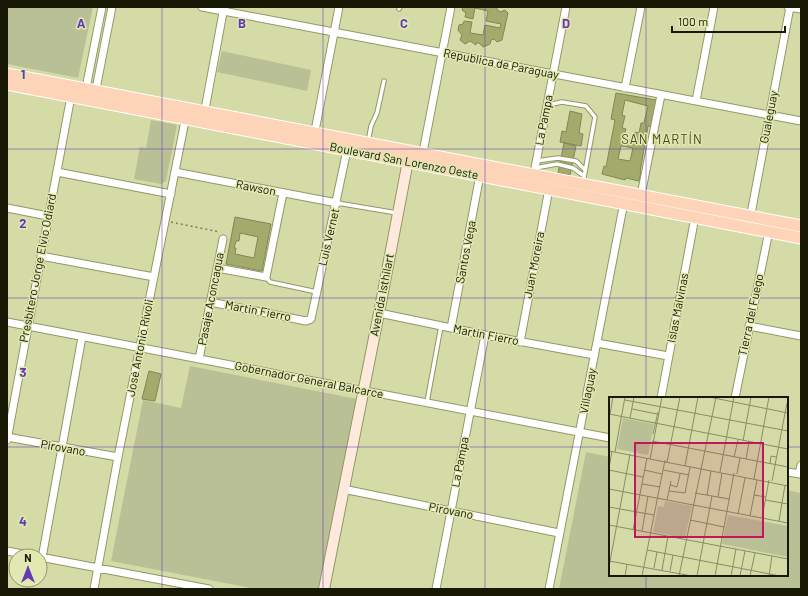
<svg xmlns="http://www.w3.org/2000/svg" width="808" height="596" font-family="Barlow,sans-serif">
<rect width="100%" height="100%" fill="#d4dba6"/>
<path fill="#bac095" d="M7,7H93L78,78L7,64Z
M222,51L311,70L307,91L217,72Z
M151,120L177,125L166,181L161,184L134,179L140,147L146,148Z
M190,366L357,399L319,589H256L111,561L143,400L181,408Z
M586,452L610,457V575H787V490L801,493V589H559Z"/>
<path fill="#a3ab6c" stroke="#818755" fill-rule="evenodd" d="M463,7H497V9L500,12L505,10L508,13L502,40L497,42L494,39L491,40L490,44L483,47L479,43H476V45L470,41L465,44L460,40L462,35L458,30L459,25L463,24L464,21L472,22L470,33L483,35L485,25L500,28L501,24L486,21L488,11L475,8L473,19L465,17L466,13L462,10Z
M616,93L656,100L658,104L654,127L648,126L640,172H641L639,181L626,178L625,180L602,174L604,166L606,167L615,120L611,119ZM625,100L648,106L644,123H641L639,133L635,132L633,141L623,139L626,129L622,128L625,116L622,115ZM621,146L633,148L630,161L618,159Z
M570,111L582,114L579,133L583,134L581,146L560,142L562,131L566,132Z
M564,143L576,146L570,175L558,173Z
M235,217L271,224L262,271L226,264ZM240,233L258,237L254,258L235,254L236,248H234L236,241H239Z
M149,371L161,374L155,401L142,399Z"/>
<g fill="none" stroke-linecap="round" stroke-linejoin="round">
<defs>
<path id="lane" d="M399,9L400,7
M548,105L562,102L586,106L595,117L583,183
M368,142L371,126L377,113L384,81
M536,161L558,158L576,161L585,170
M535,168L557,164L573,168L584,176
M337,203L397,213
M266,277L270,282L317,292
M427,402L441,326"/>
<path id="street" d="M202,7L801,121
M788,7L801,9
M625,88L641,7
M85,93L102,7
M95,94L112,7
M696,101L714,7
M204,115L224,7
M314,136L339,7
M421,153L424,147L451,7
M57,172L171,194
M175,172L337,203
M533,178L566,7
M641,195L661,95
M7,208L48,216
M750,219L790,7
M41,256L154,277
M217,268L266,277L283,193
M210,302L306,321L311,319L347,150
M379,313L485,335L594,355
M7,322L610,438
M749,326L801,336
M451,328L480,175
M520,342L549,189
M597,343L668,356
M199,359L223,239
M661,398L695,217
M735,398L769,231
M7,437L118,457
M7,440L71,96
M787,472L801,474
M799,474L801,465
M343,489L559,533
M7,551L33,556
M40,557L209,589
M42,558L82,337
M94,589L118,457L186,116
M436,589L485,335
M549,589L626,192"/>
<path id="secondary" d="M324,589L379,313L407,166L414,158"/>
<path id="primary" d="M7,74L801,226
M7,84L801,238"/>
</defs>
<use href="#lane" stroke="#919865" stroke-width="5.5"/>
<use href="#street" stroke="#919865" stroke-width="9"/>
<use href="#secondary" stroke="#919865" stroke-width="12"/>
<use href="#primary" stroke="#fff" stroke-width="13"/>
<path stroke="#7e825c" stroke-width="1.5" stroke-dasharray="2 3" stroke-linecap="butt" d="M171,222L220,232"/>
<use href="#lane" stroke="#fff" stroke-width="3.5"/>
<use href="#street" stroke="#fff" stroke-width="7"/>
<use href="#secondary" stroke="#fee9dc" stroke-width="10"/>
<use href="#primary" stroke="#fdd4b8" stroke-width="11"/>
</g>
<path fill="none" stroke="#643ab2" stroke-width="1" stroke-opacity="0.55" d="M162,7V589M323,7V589M485,7V589M646,7V398M7,149H801M7,298H801M7,447H610M787,447H801M646,575V589"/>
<g text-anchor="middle" stroke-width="3" stroke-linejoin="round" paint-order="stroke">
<g font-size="12" fill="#171905" stroke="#e1e8b2">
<text transform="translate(501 64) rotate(11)" y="4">Republica de Paraguay</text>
<text transform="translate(769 117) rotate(-79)" y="4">Gualeguay</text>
<text transform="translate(544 120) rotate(-79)" y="4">La Pampa</text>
<text transform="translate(404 161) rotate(11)" y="4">Boulevard San Lorenzo Oeste</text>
<text transform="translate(256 188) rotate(11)" y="4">Rawson</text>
<text transform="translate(329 237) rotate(-77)" y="4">Luis Vernet</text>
<text transform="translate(466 252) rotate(-79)" y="4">Santos Vega</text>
<text transform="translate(534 265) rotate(-79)" y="4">Juan Moreira</text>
<text transform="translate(38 268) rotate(-79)" y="4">Presbítero Jorge Elvio Odiard</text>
<text transform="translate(382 295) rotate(-79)" y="4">Avenida Isthilart</text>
<text transform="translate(211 299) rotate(-79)" y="4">Pasaje Aconcagua</text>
<text transform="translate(678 308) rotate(-79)" y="4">Islas Malvinas</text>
<text transform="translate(258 311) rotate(11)" y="4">Martin Fierro</text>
<text transform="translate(751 315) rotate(-78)" y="4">Tierra del Fuego</text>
<text transform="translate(486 335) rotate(11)" y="4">Martín Fierro</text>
<text transform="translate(140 348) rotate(-79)" y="4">José Antonio Rívoli</text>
<text transform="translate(309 380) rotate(11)" y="4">Gobernador General Balcarce</text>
<text transform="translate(588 391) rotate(-79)" y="4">Villaguay</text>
<text transform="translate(63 448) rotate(10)" y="4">Pirovano</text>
<text transform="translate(460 462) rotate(-79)" y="4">La Pampa</text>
<text transform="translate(451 511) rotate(11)" y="4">Pirovano</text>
</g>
<g font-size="13" letter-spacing="1" fill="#454a19" stroke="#e1e8b2">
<text x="662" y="144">SAN MARTÍN</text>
</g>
</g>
<g transform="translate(609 397)">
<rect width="179" height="179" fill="#d4dba6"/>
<path d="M14,21L45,27L39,58L8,52ZM56,104L83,109L76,141L44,135L49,109L55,110ZM119,118L179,129V160L113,147Z" fill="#bac095"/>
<path fill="none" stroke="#888d66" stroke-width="1" d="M100,0L179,16M16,3L179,34M23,12L48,17M0,17L179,52M1,17L4,0M21,21L25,0M44,37L49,15M43,44L179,70M134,44L142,0M0,54L179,89M6,55L16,0M125,60L129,43M41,62L53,0M137,62L140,45M58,65L71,0M161,67L162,59L167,60M76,69L89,0M0,71L3,54M0,73L34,80M35,73L53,77M54,73L80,78M111,75L125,0M128,77L131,61M145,82L160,0M163,84L178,6M33,87L51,90M61,88L68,90L71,77M0,92L179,126M60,94L76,96L81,70M86,96L120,102M98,98L102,74M145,98L157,100M109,100L113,76M58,103L62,84M156,103L179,107M0,110L45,118M129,117L136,81M141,119L148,83M153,121L160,83M81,123L115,130M170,124L176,88M0,128L179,162M24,133L38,61M33,134L39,99M38,153L171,179M0,164L83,179M0,170L21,57M45,171L48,155M53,173L59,139M61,174L64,158M16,179L18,167M33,179L56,63M70,179L107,0M88,179L103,99M106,179L125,76M122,179L127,152M131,179L136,154M141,179L146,156M160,179L163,159"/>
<path fill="#c2185b" fill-opacity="0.15" stroke="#c2185b" stroke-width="2" d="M26,46H154V140H26Z"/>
<rect width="179" height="179" fill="none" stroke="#171905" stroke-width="2"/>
</g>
<g font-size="13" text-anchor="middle" font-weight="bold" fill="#643ab2" stroke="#e1e8b2" stroke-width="3" stroke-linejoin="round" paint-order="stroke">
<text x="81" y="28">A</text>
<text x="242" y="28">B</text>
<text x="404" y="28">C</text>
<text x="566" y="28">D</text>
<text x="23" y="79">1</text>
<text x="23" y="228">2</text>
<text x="23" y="377">3</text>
<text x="23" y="526">4</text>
</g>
<rect width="808" height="596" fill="none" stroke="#171905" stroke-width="16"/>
<g transform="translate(28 568)"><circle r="19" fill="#e1e8b2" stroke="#90956d"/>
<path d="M0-3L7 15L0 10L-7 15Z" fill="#643ab2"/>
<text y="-6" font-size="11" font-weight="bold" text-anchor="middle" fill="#171905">N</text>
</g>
<path d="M672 26v6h113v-6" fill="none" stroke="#171905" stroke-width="2"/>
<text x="678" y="26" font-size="12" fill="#171905" stroke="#e1e8b2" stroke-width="3" paint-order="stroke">100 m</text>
</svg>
